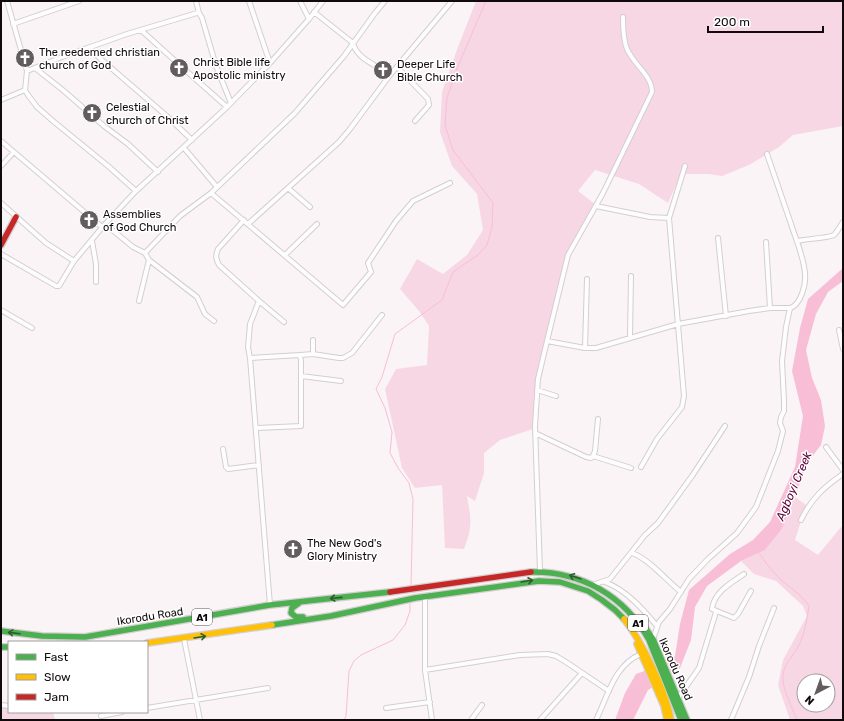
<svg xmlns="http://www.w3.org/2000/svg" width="844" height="721" font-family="Rubik,sans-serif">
<rect width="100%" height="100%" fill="#faf4f6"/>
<path fill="#f8d7e4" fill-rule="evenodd" d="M476,1H843V126L793,135L779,147L749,165L722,176L708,174H681L668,203L639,184L595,170L578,191L596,205L570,256L537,385L536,428L500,440L484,453V473L475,501L467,496C471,519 473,526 464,549L445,548L442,485L415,488L402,468L385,389L396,369L427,365L429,326L419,311L400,289L417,259L443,274L467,255L483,230L477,194L452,166L440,132L442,92L458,47Z
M795,497L806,505L795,540L818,555L841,527L843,529V720H790L778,685L783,660L807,616L803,606L776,581L754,574L741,561L765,550L782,529ZM804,681H828V705H804Z
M1,706L9,708V712H53L55,720H1Z"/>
<path fill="#f8bed6" d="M843,268V281L828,292L816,314L806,350L812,378L821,400L825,426L821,445L807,463L795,497L782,529L765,550L741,561L707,586L695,607L691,640L680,668L670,677L648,690L633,720H615L625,693L636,674L670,662L675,656L680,624L689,590L730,554L753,540L770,522L795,467L803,416L792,371L800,328L808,299Z"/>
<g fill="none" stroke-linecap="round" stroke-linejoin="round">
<path stroke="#f8bed6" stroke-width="1" d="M759,553C765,562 771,570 779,578C789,587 801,594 809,606C807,619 805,633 799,645C794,655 784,664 783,675C781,687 793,709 797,720
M411,586L413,499L409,483L398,468L390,453L392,432L385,408L376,389L382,377L395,334L442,300L453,272L478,255L487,245L492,227L493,203L453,150L445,125L447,98L458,66L486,1
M344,720L346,716L349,671L354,661L361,655L393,640L405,625L410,611V603"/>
<defs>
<path id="street" d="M7,1L27,71L25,90L28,95L37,107L53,121L108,166L136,191
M196,1L199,13
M249,1L270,63
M300,1L309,19
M314,12L353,43C357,60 378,65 390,75
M13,24L79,1
M141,30L183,68L227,107
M88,48L169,118L192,140
M397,67L428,99L429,105L415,121
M35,68L64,91L104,126L128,144L158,172
M27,71L62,57L127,34L197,13H199L202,18L216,66L231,103
M1,100L25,90
M1,141L102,227
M184,148L217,187
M1,166L14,152
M288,188L310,207
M211,193L343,305L371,272L368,263L396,221L413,201L450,183
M1,203L46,243L74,261
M596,206L650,217L669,218L685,166
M244,220L218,249C215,256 216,259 219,265L259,301L250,324L248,347L250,358L270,605
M105,224L133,247L145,253L149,260L197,297L205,314L214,321
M248,224L339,142L350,129L390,75L452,1
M718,238L726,316
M92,241L96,264V282
M797,241C805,239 829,238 834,235C838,231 840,226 843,222
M766,242L770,308
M145,253L180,216L211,193L295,113L344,56L375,13L385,1
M1,254L56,286H59L74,261L105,224L136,191L227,107L270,63L309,19L323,1
M285,255L317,224
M139,301L149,260
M259,301L284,322
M1,310L32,328
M839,330L843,349
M630,337L631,276
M547,341L585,348H596L678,324L749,311L770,308H790
M585,348L587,279
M313,354V340
M300,355L313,354L339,358H343L352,353L382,315
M250,358L300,355L301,361V426L257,428
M301,376L341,381
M537,390L556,396
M535,433L586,457L591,458L593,456L595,451L598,419
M826,447L843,470
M223,449L226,467L228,469L259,465
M593,456L631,468
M641,467L657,439L682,407L684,396L669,218
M801,520C811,499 824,487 843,474
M632,553C649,559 666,580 681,592
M540,571L535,426L538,379L547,341L568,255L603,193L652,92C652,75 633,64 627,49C623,39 623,27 623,17
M744,574C731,583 714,592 712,609L734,618L738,614L751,591
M605,582C626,590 642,608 657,626
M595,584L610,579L645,535L658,523L692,476L725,426
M425,600V670L432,720
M184,639L200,720
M653,639L659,622L670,609L689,579L708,559L737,533L756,507L778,451L783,431L780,423L781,417L784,411V401L782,361L786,327L790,308C801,305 806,284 805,274C804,257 796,240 791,224C783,201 775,178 767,154
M425,670L520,655L548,654L556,656L566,662L609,691
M678,698L699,668L716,612
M1,705L9,706
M147,708L268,688
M386,708L430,702
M101,716L122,712
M471,720L482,705
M540,720L582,673
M596,720C608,696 614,665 641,654
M731,720L749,677L759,646L774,608"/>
<path id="fast" d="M531,572C581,571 625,596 649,640L681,720
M299,603L292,608L291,613L296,617H303
M272,625L331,616L415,598L539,581L560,582L588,591L602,600L615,610L624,619
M644,626L653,639L687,720
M1,631L42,636L85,637L270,605L390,592
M1,647H9"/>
<path id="slow" d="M624,619C642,641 666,692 671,720
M147,643L272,625
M637,644L664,706L667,720"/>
<path id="jam" d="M1,245L16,217
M390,592L531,572"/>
</defs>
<use href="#street" stroke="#d4ced0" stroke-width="6"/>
<use href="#fast" stroke="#d4ced0" stroke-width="8"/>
<use href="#slow" stroke="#d4ced0" stroke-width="8"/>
<use href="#jam" stroke="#d4ced0" stroke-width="8"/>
<use href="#street" stroke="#fefdfe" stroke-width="4"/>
<use href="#fast" stroke="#4caf50" stroke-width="5.5"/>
<use href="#slow" stroke="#ffc107" stroke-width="5.5"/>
<use href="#jam" stroke="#c62828" stroke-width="5.5"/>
</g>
<defs><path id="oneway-shaft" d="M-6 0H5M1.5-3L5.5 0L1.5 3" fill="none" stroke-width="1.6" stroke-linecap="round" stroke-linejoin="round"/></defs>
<g stroke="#2e5c2e">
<use href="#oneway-shaft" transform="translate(575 577) rotate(-162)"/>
<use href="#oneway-shaft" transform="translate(527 581) rotate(-9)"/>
<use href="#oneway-shaft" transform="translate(336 598) rotate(174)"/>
<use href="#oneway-shaft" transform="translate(14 633) rotate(-173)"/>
<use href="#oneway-shaft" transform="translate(200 637) rotate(-9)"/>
</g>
<defs>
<symbol id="church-disc" viewBox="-11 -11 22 22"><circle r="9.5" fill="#635c5f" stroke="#fff"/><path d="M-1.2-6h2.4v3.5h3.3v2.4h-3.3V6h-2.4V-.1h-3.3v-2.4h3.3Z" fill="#fff"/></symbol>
</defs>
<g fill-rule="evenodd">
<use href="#church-disc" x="14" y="47" width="22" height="22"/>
<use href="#church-disc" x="168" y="57" width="22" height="22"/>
<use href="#church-disc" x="372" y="59" width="22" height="22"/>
<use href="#church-disc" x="81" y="102" width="22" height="22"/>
<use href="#church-disc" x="78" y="209" width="22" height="22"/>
<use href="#church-disc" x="282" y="538" width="22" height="22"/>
</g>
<g text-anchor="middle" stroke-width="3" stroke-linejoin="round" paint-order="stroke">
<g fill="#fff" stroke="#585456" stroke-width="1">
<rect x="192" y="609" width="20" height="16" rx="3"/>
<rect x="628" y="615" width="20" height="16" rx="3"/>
</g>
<g font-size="10" font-weight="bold" fill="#110a0d">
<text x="202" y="621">A1</text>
<text x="638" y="627">A1</text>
</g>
<g font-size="11" fill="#110a0d" stroke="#fff" text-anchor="start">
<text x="39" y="56">The reedemed christian<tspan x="39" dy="13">church of God</tspan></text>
<text x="193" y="66">Christ Bible life<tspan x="193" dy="13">Apostolic ministry</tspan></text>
<text x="397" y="68">Deeper Life<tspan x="397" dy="13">Bible Church</tspan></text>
<text x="106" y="111">Celestial<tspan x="106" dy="13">church of Christ</tspan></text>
<text x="103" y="218">Assemblies<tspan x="103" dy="13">of God Church</tspan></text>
<text x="307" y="547">The New God's<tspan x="307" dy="13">Glory Ministry</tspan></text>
</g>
<g font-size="11" fill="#110a0d" stroke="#fff">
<text transform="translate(150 616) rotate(-9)" y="4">Ikorodu Road</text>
<text transform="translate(676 669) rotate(66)" y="4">Ikorodu Road</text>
</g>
<g font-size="12" font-style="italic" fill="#5f0038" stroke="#fff">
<text transform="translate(794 486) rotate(-67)" y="4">Agboyi Creek</text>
</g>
</g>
<rect width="844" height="721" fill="none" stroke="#110a0d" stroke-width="4"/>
<rect x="8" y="641" width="140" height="72" fill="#ffffff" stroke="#a09d9e"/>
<rect x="16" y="654" width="20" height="6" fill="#4caf50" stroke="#a09d9e"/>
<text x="44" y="661" font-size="12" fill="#110a0d">Fast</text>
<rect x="16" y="674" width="20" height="6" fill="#ffc107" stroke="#a09d9e"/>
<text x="44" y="681" font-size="12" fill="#110a0d">Slow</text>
<rect x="16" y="694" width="20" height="6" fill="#c62828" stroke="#a09d9e"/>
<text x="44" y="701" font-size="12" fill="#110a0d">Jam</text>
<g transform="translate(816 693) rotate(221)"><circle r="19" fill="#ffffff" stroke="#a09d9e"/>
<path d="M0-3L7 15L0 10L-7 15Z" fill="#635c5f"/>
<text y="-6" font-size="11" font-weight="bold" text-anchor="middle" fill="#110a0d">N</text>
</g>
<path d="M708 26v6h115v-6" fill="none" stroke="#110a0d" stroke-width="2"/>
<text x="714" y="26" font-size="12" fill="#110a0d" stroke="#ffffff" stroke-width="3" paint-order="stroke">200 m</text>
</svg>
